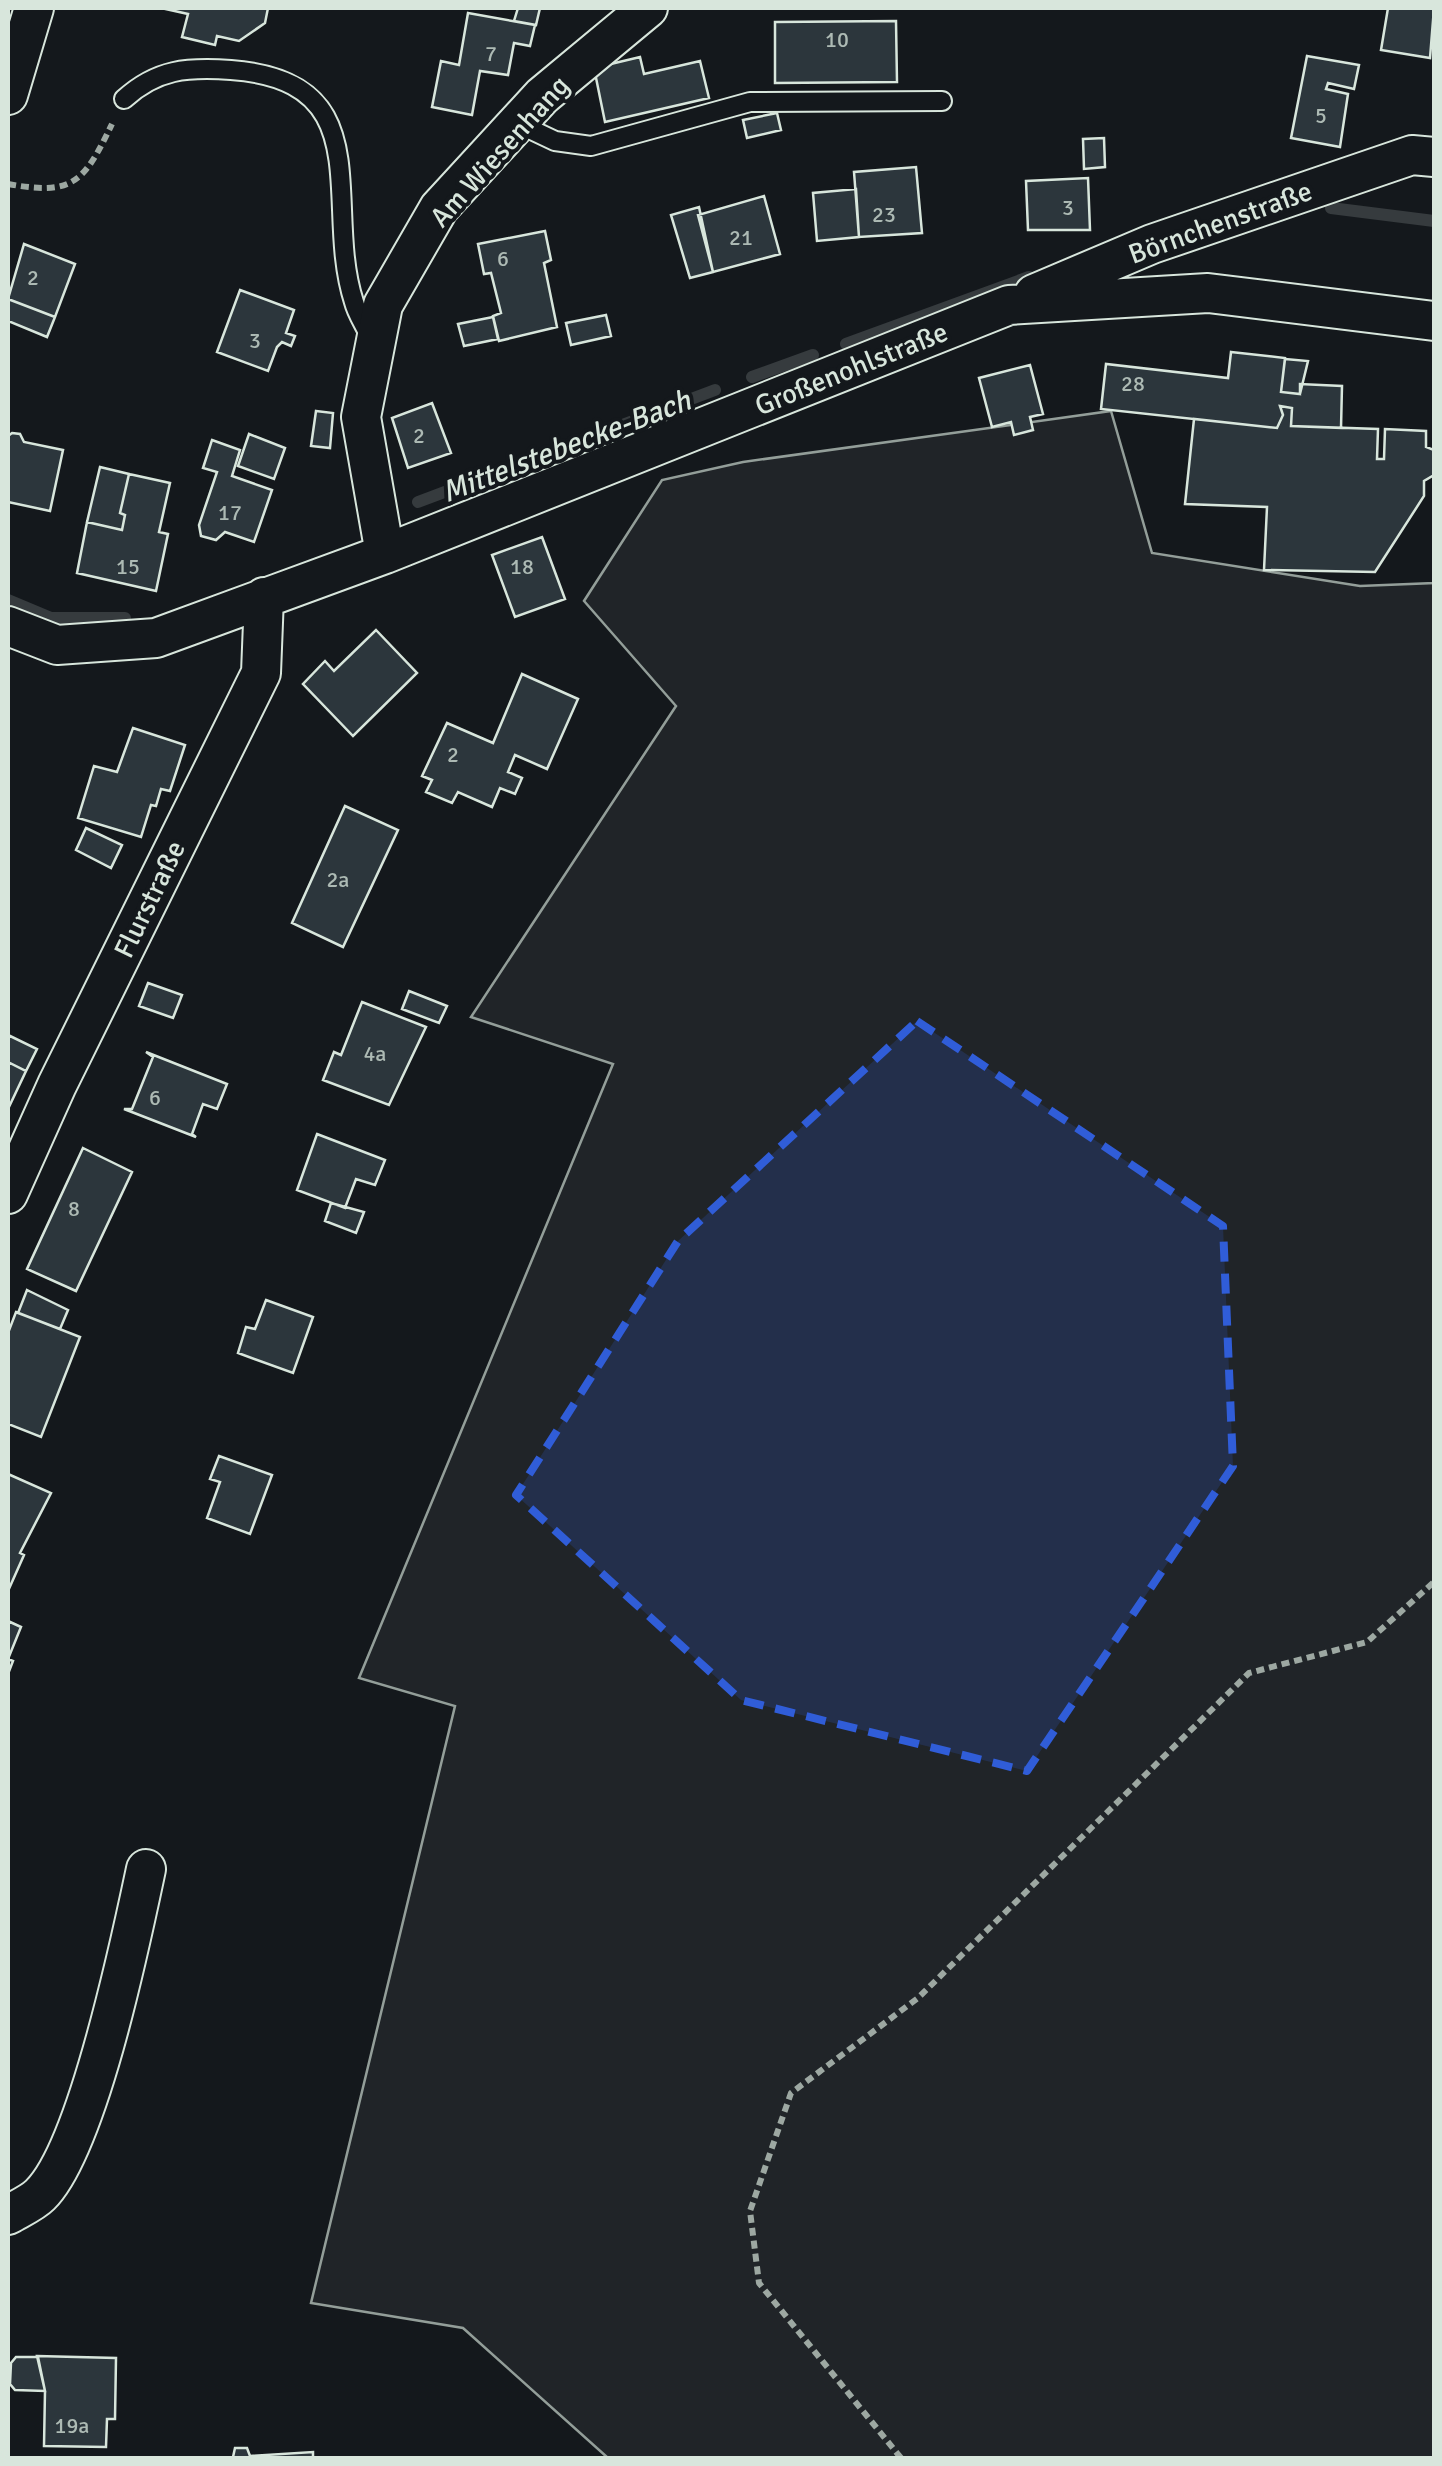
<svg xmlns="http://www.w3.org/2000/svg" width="1442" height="2466" font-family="Signika,sans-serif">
<rect width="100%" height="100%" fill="#14181c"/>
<path fill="#202428" stroke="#939e99" stroke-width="2.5" d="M1111,411L1152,553L1360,586L1434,583V579V2458H608L463,2328L311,2303L455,1706L359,1678L613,1064L471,1017L676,706L584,601L662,480L743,462Z"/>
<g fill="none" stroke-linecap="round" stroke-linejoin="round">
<path stroke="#363b3e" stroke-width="12" d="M1331,208L1434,221
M846,344L1029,277
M752,377L813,355
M418,502L715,390
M8,600L51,618H125"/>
</g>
<path fill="#2c363c" stroke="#d8e6dc" stroke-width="2.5" d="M161,8H268L265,23L239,41L217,36L215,45L182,37L188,14Z
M518,8H540L536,25L514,21Z
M1388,8H1434L1430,58L1381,50Z
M468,13L535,25L530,46L514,43L508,75L480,71L472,115L432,107L441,61L459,65Z
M896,21L897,82L775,83V22Z
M1307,56L1359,65L1354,89L1328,83L1326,89L1348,94L1340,147L1291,138Z
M640,57L644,74L700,61L709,98L605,122L594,68Z
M777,113L781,130L747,138L743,120Z
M1104,138L1105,167L1084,169L1083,139Z
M916,167L922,233L859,237L854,172Z
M1088,178L1090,230H1028L1026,181Z
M856,189L859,237L817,241L813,193Z
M764,196L780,254L713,272L698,215Z
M699,207L713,272L690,278L671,215Z
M545,231L551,260L544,263L557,327L499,341L493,316L501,313L491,273L484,274L478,244Z
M24,244L75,264L55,317L8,299Z
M240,290L294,310L286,333L295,336L291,346L282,342L277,347L268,371L217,352Z
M8,299L55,317L47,337L8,321Z
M606,315L611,336L571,345L566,323Z
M493,317L498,339L464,346L458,324Z
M1231,352L1285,358L1281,392L1300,394V384L1342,386L1341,428L1291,426L1292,408L1280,406L1283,415L1277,428L1101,409L1106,364L1228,378Z
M1285,359L1308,361L1300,394L1281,392Z
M1030,365L1043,414L1030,417L1033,430L1014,435L1011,422L992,427L979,378Z
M432,403L451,453L408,468L392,418Z
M1280,406L1292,408L1291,426L1378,429L1377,459H1384L1385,429L1426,431V447L1434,450V475L1424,481V496L1375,572L1264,570L1267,507L1185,504L1194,419L1277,428L1283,415Z
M316,411L333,413L330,448L311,446Z
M12,433L20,434L24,442L63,450L50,511L8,502V436Z
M249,434L285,448L274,479L238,466Z
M212,440L240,450L232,476L272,490L254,542L225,532L216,540L201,536L199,525L217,472L203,468Z
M100,467L129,474L120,513L125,515L122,530L87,522Z
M129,474L170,483L159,532L168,534L156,591L77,573L87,522L122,530L125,515L120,513Z
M542,537L565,599L515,617L492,555Z
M376,630L417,673L353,736L303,684L325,661L334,671Z
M522,674L578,699L547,769L515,755L508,772L522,778L515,794L500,788L492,807L458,792L452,803L426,792L432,780L422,776L447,723L493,743Z
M133,728L185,745L170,791L161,789L156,806L151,805L141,837L78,818L94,766L117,772Z
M345,806L398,830L343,947L292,923Z
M86,828L122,845L111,868L76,850Z
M148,983L182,995L173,1018L139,1006Z
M409,991L447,1006L439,1023L402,1009Z
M362,1002L426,1027L389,1105L323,1080L334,1052L341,1055Z
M8,1035L37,1049L26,1071L8,1062Z
M146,1052L227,1084L217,1109L203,1104L192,1134L196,1137L124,1109H132L153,1057Z
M8,1062L26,1071L8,1109Z
M317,1134L385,1160L375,1185L356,1179L345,1208L297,1190Z
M83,1148L132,1172L76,1291L27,1269Z
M331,1203L364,1212L356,1233L325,1221Z
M27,1290L68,1310L60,1329L18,1313Z
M266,1300L313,1317L293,1373L238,1353L246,1327L255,1329Z
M16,1312L80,1337L41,1437L8,1424V1333Z
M219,1456L272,1475L250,1534L207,1518L220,1482L210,1479Z
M8,1474L51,1493L20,1553L24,1555L8,1591Z
M8,1621L21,1627L8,1659L13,1661L8,1674Z
M37,2356L116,2358L115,2419H107L106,2447L44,2446L45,2391Z
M16,2357H38L45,2391L15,2390L10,2384L11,2363Z
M235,2448H247L250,2456L313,2452V2458H217L233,2457Z"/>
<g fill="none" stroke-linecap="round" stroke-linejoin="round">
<defs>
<path id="lane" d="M124,99C157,69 187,67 231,70C383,81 322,204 354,302C357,314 365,325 370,337
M517,123L555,141L591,146L750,102L942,101"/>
<path id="street" d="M8,95L34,8
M1034,294L1152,244L1412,155L1434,157
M385,554L361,417L383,305L439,208L542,96L648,8
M8,626L57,645L156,638L385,554L1009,305L1208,293L1434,321
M8,1194L57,1085L261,673L264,597
M8,2215C18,2209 32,2203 40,2195C88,2148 131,1940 146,1869"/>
</defs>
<use href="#lane" stroke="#d8e6dc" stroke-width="22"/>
<use href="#street" stroke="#d8e6dc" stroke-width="42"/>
<path stroke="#9da8a2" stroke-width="6" stroke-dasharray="8 5" stroke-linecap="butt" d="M8,184C74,196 84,182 112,124
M901,2458L759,2283L750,2211L791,2093L918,1998L1249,1673L1367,1642L1434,1582"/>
<use href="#lane" stroke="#14181c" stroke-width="18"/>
<use href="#street" stroke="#14181c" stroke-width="38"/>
</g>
<path fill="#305dd8" fill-opacity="0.2" stroke="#305dd8" stroke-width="8" stroke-dasharray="20 12" stroke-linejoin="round" d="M917,1021L1223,1226L1233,1466L1027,1771L741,1700L516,1495L678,1241Z"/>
<g text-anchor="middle" stroke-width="8" stroke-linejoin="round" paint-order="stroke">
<g font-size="22" fill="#adbab4">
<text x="837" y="47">10</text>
<text x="491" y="61">7</text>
<text x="1321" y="123">5</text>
<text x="1068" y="215">3</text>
<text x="884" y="222">23</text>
<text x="741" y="245">21</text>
<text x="503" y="266">6</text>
<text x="33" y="285">2</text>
<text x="255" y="348">3</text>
<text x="1133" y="391">28</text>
<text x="419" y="443">2</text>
<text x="230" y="520">17</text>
<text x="128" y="574">15</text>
<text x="522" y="574">18</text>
<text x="453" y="762">2</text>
<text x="338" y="887">2a</text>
<text x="375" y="1061">4a</text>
<text x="155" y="1105">6</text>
<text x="74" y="1216">8</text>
<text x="72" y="2433">19a</text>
</g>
<g font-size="28" fill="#d8e6dc" stroke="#14181c">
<text transform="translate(499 151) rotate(-48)" y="10">Am Wiesenhang</text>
<text transform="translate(1220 222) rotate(-20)" y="10">Börnchenstraße</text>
<text transform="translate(851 368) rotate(-22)" y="10">Großenohlstraße</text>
<text transform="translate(149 899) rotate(-64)" y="10">Flurstraße</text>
</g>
<g font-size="30" font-style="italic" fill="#d8e6dc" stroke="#14181c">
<text transform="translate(566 446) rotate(-21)" y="10">Mittelstebecke-Bach</text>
</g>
</g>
<rect width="1442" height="2466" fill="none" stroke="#d8e6dc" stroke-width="20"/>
</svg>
